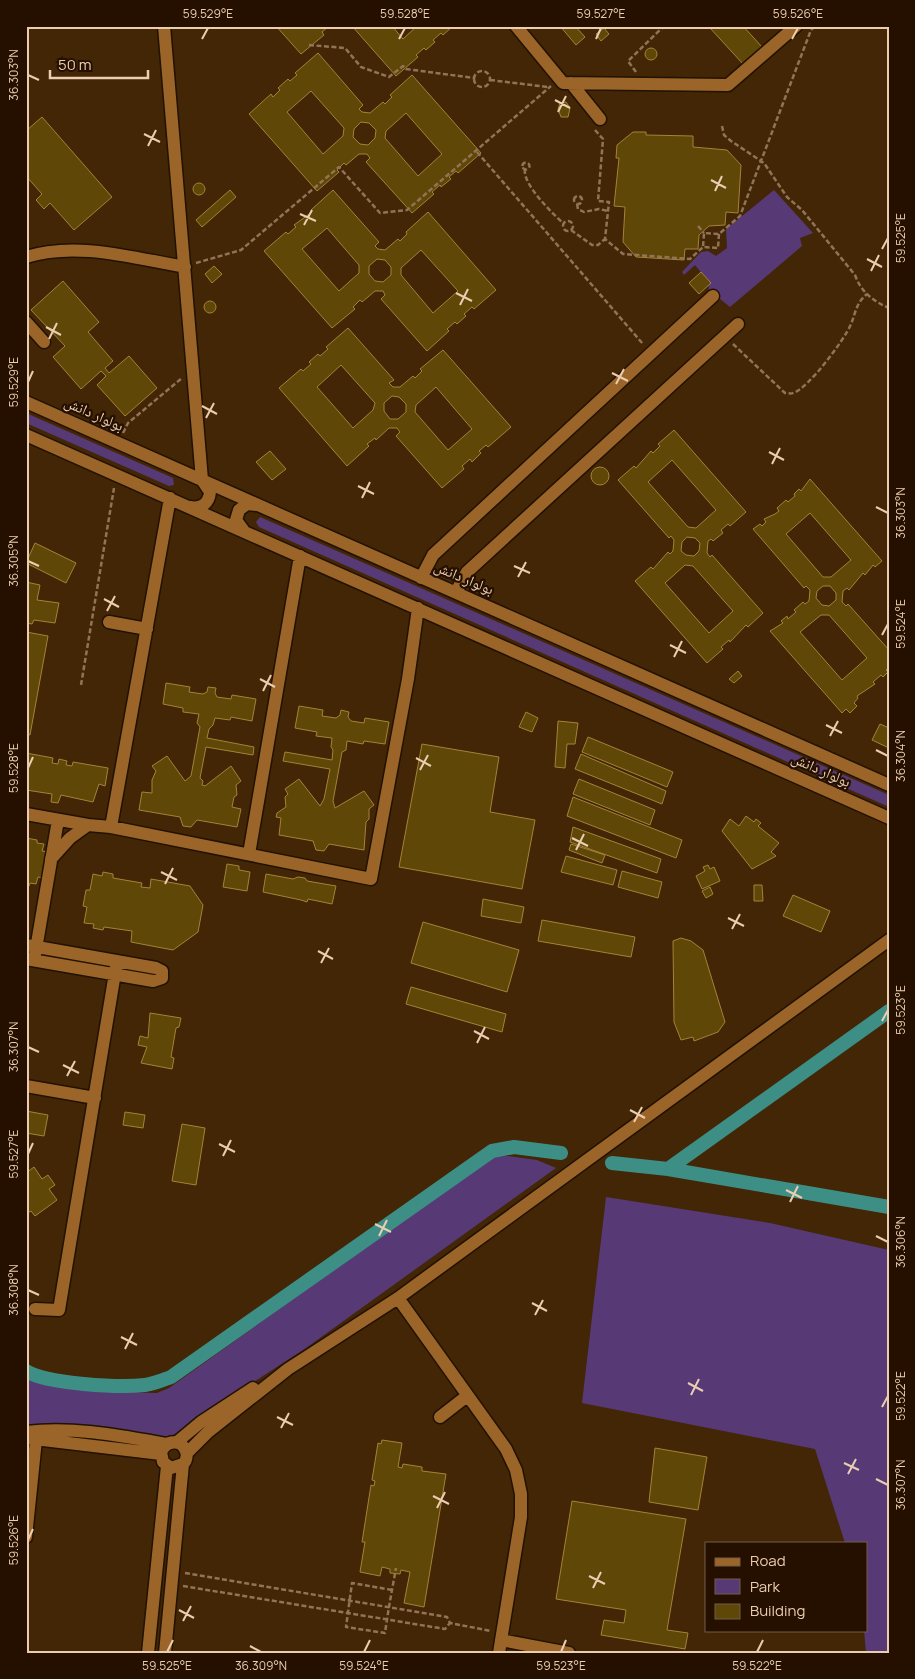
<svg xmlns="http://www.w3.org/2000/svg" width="915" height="1679" font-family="Manrope,'Noto Naskh Arabic',sans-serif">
<rect width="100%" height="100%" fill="#422606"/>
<path fill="#573a75" d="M774,190L813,233L800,238L802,246L730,307L709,290L708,281L695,265L684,275L682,272L701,252L708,251L716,256L727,248L726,229Z
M26,413L173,478L174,485L169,486L26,423Z
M260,517L889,795V807L259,527L256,522Z
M500,1155L537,1160L556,1168L306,1348L223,1402L172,1439L26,1427V1375L39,1383L119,1392L157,1393L169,1388L483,1163Z
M606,1197L770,1223L889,1250V1653H866L864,1630H866V1543H845L815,1449L582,1403Z"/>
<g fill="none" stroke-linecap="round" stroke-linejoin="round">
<path stroke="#3d8f86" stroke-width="14" d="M612,1163L668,1169L889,1207
M668,1169L889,1011
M26,1371C47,1384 120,1388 145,1385C154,1384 163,1380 171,1377L492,1151L514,1147L561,1153"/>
</g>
<path fill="#5f4707" stroke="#a48338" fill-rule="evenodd" d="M276,26H329L322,32L324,35L301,54Z
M352,26H392L403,39L417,26H453L443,35L441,33L433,40L435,42L426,50L424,48L416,55L418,57L396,76Z
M560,26H575L585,37L576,45Z
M713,26H743L762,47L743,64L710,28Z
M604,28L609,34L601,41L596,34Z
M645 54a6 6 0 1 1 12 0a6 6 0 1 1-12 0Z
M318,53L363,105L359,109L362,112L370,113L383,102L385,104L392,97L390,95L412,75L481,153L458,173L456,171L449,177L451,179L441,187L440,185L432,192L434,194L412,213L366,162L370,158L367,154H359L346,165L344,163L337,170L339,172L317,191L249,114L271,94L273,97L280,90L278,88L288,79L290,81L297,75L295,73ZM311,91L344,128L343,136L323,154L287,112ZM406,113L442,154L418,176L385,138L386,131ZM361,122L369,123L376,130L375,138L368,145L360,144L353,137L354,129Z
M566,102L570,108L568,117H561L558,109L560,103Z
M42,117L112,197L74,230L50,203L44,209L36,200L42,194L26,176V131Z
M633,132H646V135L693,136V147L727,150L741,165L738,213L726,212L725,225L709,226L699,235L698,249H685L684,260L636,257L623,242L625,207L614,206L619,158H616L617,145Z
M193 189a6 6 0 1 1 12 0a6 6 0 1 1-12 0Z
M230,190L236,197L202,227L196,220Z
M333,190L379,242L375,246L378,249L385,250L398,239L400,241L407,234L406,232L428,212L496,290L474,309L472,307L464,314L466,316L457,324L455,322L447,329L449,331L427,351L381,299L385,295L383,291H375L362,302L360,300L353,307L355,309L332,328L264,251L286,232L288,234L296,227L294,225L312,212L311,210ZM327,228L359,265V273L339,291L302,249ZM421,250L458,291L433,313L401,275V268ZM377,259L385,260L391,267V275L383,282L375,281L369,274V266Z
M214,266L222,274L212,283L205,274Z
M701,272L711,283L699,294L689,283Z
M63,281L99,322L88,332L113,361L105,368L109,373L129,356L157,388L125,416L97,385L106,376L101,371L81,389L53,357L65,346L31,310Z
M204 307a6 6 0 1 1 12 0a6 6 0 1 1-12 0Z
M348,328L394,380L389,383L393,387H400L413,376L415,378L422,371L420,369L443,350L511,427L488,447L486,445L479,451L481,453L472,462L470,459L462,466L464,469L442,488L396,436L400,432L397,428H389L376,440L375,438L367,444L369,446L347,466L279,388L301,369L303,371L311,364L309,362L318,354L320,356L328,349L326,347ZM341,365L375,403L373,410L353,428L317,387ZM436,387L472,429L448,450L415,412L416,405ZM392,396L399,397L406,404V412L398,419H390L384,411V403Z
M674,430L746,512L730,526L728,524L721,530L723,533L713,541L711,539L708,541L707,553L710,557L712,555L763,613L748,627L746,625L730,642L729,640L721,647L723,649L707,663L635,581L651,567L653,569L668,552L670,554L673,551L674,540L671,536L669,538L618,480L634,466L636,468L651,451L653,453L660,446L658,444ZM672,460L716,510L696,528L688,527L648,482ZM687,537L695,538L700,543L699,551L694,556L686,555L681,551L682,542ZM685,565L693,566L733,611L709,633L665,583Z
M270,451L286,469L272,480L256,462Z
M591 476a9 9 0 1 1 18 0a9 9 0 1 1-18 0Z
M810,479L882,561L875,567L873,565L865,575L863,573L849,590L847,588L843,591L842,602L846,606L848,604L889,650V668L886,670L888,672L883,677L881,675L873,682L875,684L857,696L858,698L854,703L857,706L850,713L846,709L842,713L770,631L783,623L781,621L787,616L788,619L796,612L794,610L803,602L805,604L809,601L810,590L806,586L804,588L753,529L760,524L762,526L766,522L764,519L775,514L779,511L777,508L786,500L788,502L795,496L794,494L799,489L801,491ZM810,513L851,560L831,577H823L786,534ZM823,586H830L836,593V600L829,606L822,605L816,598L817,591ZM821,615H829L867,658L842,680L800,632Z
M35,543L76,563L66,583L26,563Z
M26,582L40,585L37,600L59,603L55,623L34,620L32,624L26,623Z
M26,632L48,636L30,735L26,734Z
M738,671L742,676L734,683L729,679Z
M166,683L190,687L189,692L203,694L207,692L208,687L216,688L215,693L217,697L231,699L232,695L256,699L252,721L231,717L230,720L215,718L213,725L209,729L207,738L254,747L253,755L206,747L200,778L203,781L202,785L205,786L231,766L241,781L236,785L237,795L234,797L232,807L241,809L237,827L197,820L191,827L183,826L180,817L139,810L142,792L152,793V780L156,771L152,766L167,756L185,781L191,776L200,727L197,723L199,714L183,712V708L163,704Z
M299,706L323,710L322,716L336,718L340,715L341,710L349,712L348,717L351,721L364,723L365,718L389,722L385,744L364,741L363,744L347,741L346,750L342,752L333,801L335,808L364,791L374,805L369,809V819L366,822L364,850L329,844L324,851L316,850L313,841L279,835L281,818L276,817L277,813L286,807L285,797L288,794L285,789L299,779L320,806L324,799L330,769L283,761L285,752L332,760L333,750L331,747L332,738L316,736L317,732L295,728Z
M526,712L538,718L532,732L519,727Z
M558,721L578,723L575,744H567L565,768L555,767Z
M880,724L889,728V748L872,740Z
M588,737L673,772L667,787L582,752Z
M422,744L499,757L490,812L535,820L522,889L399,867Z
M26,753L53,758L52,763L58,764L59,759L67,761L66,765L72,766L73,762L108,768L105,786L99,784L93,802L61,795L58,803L51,802L52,794L26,790Z
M581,754L666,791L662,804L575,769Z
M579,779L655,810L650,825L573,794Z
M573,797L682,840L676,858L567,816Z
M746,816L754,822L756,819L761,823L758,826L779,843L771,852L776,856L752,869L722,831L730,819L739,826Z
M573,827L661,859L657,873L570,842Z
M26,838L37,840V843L44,844L42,851L48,852L43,878L38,877L36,884L30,883L29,886L26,885Z
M571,844L605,855L602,863L569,850Z
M566,856L617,870L613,885L561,872Z
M227,864L239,866V870L250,872L247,891L223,887Z
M708,865L710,869L714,867L720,881L702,889L696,876L705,871L703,867Z
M622,871L662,882L658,898L618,887Z
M103,872L113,874V878L142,883L141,887L150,888L151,879L190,886L203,905L198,932L173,950L131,942L132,931L104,927L103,930L93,928L94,924L84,923L87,907L83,906L86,890H90L93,874L102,876Z
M266,874L293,879L298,877L305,878L307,881L336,886L332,904L308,899L307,902L301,900L263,892Z
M754,885H762L763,901H754Z
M710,887L713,894L706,898L702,891Z
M793,895L830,911L821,932L783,916Z
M483,899L524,907L521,923L481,916Z
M542,920L635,937L631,957L538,941Z
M423,922L519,950L507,992L411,963Z
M681,938L691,941L703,950L725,1022L718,1032L694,1041L693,1037L681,1040L674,1022L673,941Z
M411,987L506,1014L502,1032L406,1004Z
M150,1013L181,1018L179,1027L176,1028L171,1057L174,1058L172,1069L141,1063L147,1047L138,1045L140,1036L148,1038Z
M26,1111L48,1115L44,1136L26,1133Z
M125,1112L145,1115L143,1128L123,1125Z
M182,1124L205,1128L196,1185L172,1181Z
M34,1167L42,1179L48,1175L55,1185L49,1189L57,1200L35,1216L31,1211L26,1214V1173Z
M382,1440L402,1443L398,1467L402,1468L403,1464L422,1467V1471L446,1474L424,1607L404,1603L410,1572L401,1570L400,1574L390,1573V1569L382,1567L380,1576L360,1572L365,1542H362L371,1485L374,1486L375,1481L372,1480L378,1443L381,1444Z
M655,1448L707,1457L698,1510L649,1502Z
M572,1501L686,1519L667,1630L688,1633L685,1649L601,1635L604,1620L624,1623L626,1610L556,1599Z"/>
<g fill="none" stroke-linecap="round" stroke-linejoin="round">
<defs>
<path id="minor" d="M164,26L202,480L210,492C209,503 202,509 190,507
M516,26L563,83L728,85L796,26
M571,83L600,119
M26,257C77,241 133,258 185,267
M26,322L44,342
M26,402L889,785
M26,435L889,818
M244,531L236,520L239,510L247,504L257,505
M421,578L433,555L713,296
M456,592L467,572L738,324
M109,622L147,629
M26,814L88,825L111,827L371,879L408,679L418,608
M111,827L170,498
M249,854L300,556
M51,859L70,838L88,825
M26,945L156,968L162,971V978L153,981L26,959
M35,955L58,820
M26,1086L95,1098
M398,1298L506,1449L516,1470L521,1494V1517L499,1653
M35,1309L59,1310L117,961
M440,1417L467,1396
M26,1432C72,1426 122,1436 167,1444
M26,1438L161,1454
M177,1442L201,1422L253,1388
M187,1453L208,1432L288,1369L398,1298L889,940
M26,1537L36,1440
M501,1640L569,1653
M148,1653L167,1466
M165,1653L183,1464C189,1458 187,1450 181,1444C172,1440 165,1443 161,1452L163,1462L171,1468L183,1464"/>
</defs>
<use href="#minor" stroke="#221202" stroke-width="15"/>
<path stroke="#917456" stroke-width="2.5" stroke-dasharray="5 2.5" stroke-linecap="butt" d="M309,45L345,48L361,67L389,77L403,66L406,69L474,78
M474 79a8 8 0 1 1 16 0a8 8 0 1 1-16 0Z
M636,72L628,61L664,26
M490,80L548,87
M722,126L724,135L731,141L764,163L787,197L802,210L855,275C861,292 873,301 889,308
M595,130L603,139L598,201L609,202L605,239L623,254L690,259L703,247
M477,152L643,344
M522.5 166a3.5 3.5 0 1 1 7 0a3.5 3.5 0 1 1-7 0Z
M525,169C522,184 553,214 564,224
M574 200a4 4 0 1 1 8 0a4 4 0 1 1-8 0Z
M577,204L578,209L584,212L599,209L608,211
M563 226a5 5 0 1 1 10 0a5 5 0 1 1-10 0Z
M698,226L704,233
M571,230L592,245H598L605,239
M719,234L718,248L703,247L704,233L719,234L740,216L811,30L815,26
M196,263L241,250L339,167L380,213L407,210L551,86
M733,344L785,393C788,393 791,394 793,393C808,389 845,339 851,324C856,312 856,303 867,294
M123,433L128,423L182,378
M81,685L114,488
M185,1573L447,1617L450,1623L491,1631
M183,1586L445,1629L450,1623
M392,1590L352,1583L346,1627L385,1633C388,1611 392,1590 396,1568"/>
<use href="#minor" stroke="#9b652a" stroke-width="12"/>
</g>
<path fill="none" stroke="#ebcdb1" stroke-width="2" d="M202,39L208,28M399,39L405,28M596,39L601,28M792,39L798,28M28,75L39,80M555,100L570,108M558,112L566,96M144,134L160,142M148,146L156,130M711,180L726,188M715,191L722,176M300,214L316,221M304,225L312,210M882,249L888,238M867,259L882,267M871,271L879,255M456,293L472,301M460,305L468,289M46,327L61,335M49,339L57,323M612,373L628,381M28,382L33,371M616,384L624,369M202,406L217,414M206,418L214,403M769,452L784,460M772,464L780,448M358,486L374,494M362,498L370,482M876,507L888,513M28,561L39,566M514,566L530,573M518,577L526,562M104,599L119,607M107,611L115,596M882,635L888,624M670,645L686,653M674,657L682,641M260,679L275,687M263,691L271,675M826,725L842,733M830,736L838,721M876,750L888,756M416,758L431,766M28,768L33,757M420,770L428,755M572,838L588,846M576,850L584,834M161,872L177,880M165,884L173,868M728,918L744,926M732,929L740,914M318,951L333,959M321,963L329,948M882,1021L888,1010M474,1031L489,1039M477,1043L485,1027M28,1047L39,1052M63,1065L79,1073M67,1076L75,1061M630,1110L645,1118M634,1122L642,1107M219,1144L235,1152M28,1154L33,1143M223,1156L231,1140M786,1190L802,1198M790,1202L798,1186M375,1224L391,1232M379,1236L387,1220M876,1236L888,1242M28,1290L39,1295M532,1303L547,1311M535,1315L543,1300M121,1337L137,1345M125,1349L133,1333M688,1383L703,1391M691,1395L699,1379M882,1407L888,1396M277,1417L293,1425M281,1428L289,1413M844,1463L859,1470M848,1474L856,1459M876,1479L888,1485M433,1496L449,1504M437,1508L445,1492M28,1540L33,1529M589,1576L605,1584M593,1588L601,1572M179,1610L194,1618M183,1621L191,1606M250,1646L261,1652M167,1652L173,1640M364,1652L370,1640M561,1652L566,1640M757,1652L763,1640"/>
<g text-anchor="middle" stroke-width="4.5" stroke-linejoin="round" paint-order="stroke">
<g font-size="15" fill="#ebcdb1" stroke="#251000">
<text transform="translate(94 414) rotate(24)" y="5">بولوار دانش</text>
<text transform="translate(464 578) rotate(23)" y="5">بولوار دانش</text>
<text transform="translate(821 770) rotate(24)" y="5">بولوار دانش</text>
</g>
</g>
<rect width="915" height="1679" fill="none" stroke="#251000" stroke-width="55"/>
<rect x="705" y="1542" width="162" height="90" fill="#251000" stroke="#745c47"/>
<rect x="715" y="1558" width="25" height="8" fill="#9b652a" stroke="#745c47"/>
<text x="750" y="1566" font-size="15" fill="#ebcdb1">Road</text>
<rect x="715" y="1579" width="25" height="15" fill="#573a75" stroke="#745c47"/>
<text x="750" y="1592" font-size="15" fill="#ebcdb1">Park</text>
<rect x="715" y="1604" width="25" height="15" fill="#5f4707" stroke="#745c47"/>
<text x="750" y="1616" font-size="15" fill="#ebcdb1">Building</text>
<path d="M50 70v8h98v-8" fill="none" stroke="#ebcdb1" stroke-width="2.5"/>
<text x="58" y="70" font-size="15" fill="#ebcdb1" stroke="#251000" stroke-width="4" paint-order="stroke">50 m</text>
<rect x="28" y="28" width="860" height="1624" fill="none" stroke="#ebcdb1" stroke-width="2"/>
<g font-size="12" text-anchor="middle" fill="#ebcdb1">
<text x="208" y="18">59.529°E</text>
<text x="405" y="18">59.528°E</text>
<text x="601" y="18">59.527°E</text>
<text x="798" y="18">59.526°E</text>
<text transform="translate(14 75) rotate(-90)" y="4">36.303°N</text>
<text transform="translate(901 238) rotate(-90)" y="4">59.525°E</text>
<text transform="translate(14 382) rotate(-90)" y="4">59.529°E</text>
<text transform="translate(901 513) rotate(-90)" y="4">36.303°N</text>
<text transform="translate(14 561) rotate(-90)" y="4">36.305°N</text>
<text transform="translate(901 624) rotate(-90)" y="4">59.524°E</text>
<text transform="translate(901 756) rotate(-90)" y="4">36.304°N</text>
<text transform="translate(14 768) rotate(-90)" y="4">59.528°E</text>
<text transform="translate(901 1010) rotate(-90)" y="4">59.523°E</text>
<text transform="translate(14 1047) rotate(-90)" y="4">36.307°N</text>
<text transform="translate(14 1154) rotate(-90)" y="4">59.527°E</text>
<text transform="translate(901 1242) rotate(-90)" y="4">36.306°N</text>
<text transform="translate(14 1290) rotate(-90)" y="4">36.308°N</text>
<text transform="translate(901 1396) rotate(-90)" y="4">59.522°E</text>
<text transform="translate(901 1485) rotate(-90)" y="4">36.307°N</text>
<text transform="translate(14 1540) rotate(-90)" y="4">59.526°E</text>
<text x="167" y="1670">59.525°E</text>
<text x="261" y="1670">36.309°N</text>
<text x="364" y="1670">59.524°E</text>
<text x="561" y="1670">59.523°E</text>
<text x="757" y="1670">59.522°E</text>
</g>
</svg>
